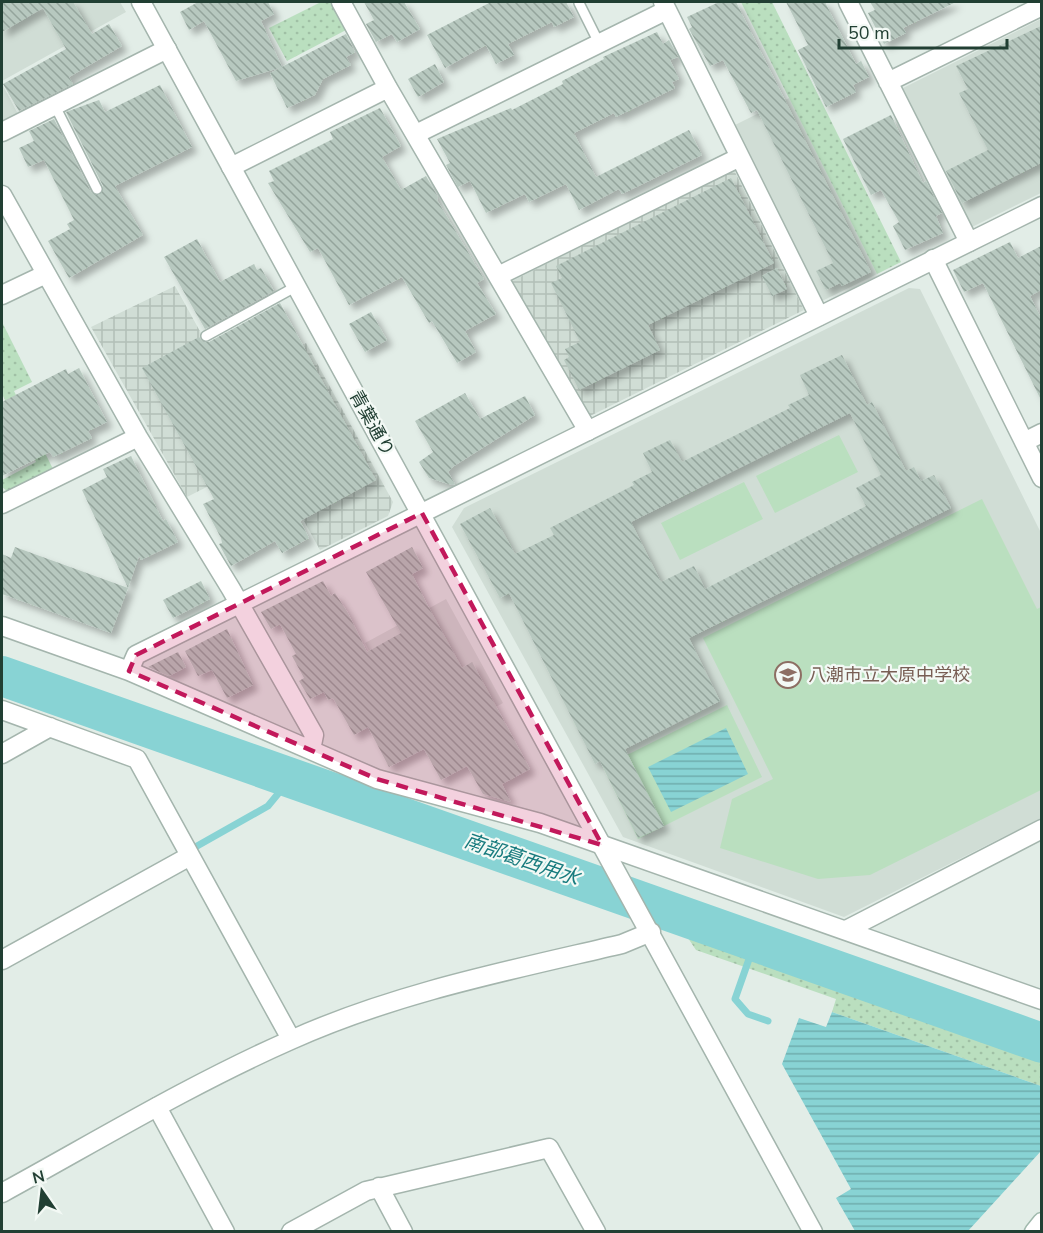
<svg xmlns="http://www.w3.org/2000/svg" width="1043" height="1233" font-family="'Nunito Sans','Noto Sans JP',sans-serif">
<defs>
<pattern id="industrial-grid" width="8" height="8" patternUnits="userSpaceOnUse" patternTransform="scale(1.5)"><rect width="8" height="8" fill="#d0ddd5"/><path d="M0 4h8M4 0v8" fill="none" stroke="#b2bfb7"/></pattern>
<pattern id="grass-dots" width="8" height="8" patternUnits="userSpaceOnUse" patternTransform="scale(1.5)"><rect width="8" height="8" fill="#badfbf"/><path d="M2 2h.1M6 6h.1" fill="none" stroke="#a0c0a5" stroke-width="1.8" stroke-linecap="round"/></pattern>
<pattern id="water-rules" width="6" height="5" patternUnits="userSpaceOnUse" patternTransform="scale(1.5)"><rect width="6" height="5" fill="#88d3d4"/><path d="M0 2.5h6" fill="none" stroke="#6fadad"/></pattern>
<pattern id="building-back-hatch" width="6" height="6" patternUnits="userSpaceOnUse" patternTransform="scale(1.5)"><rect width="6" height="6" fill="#b7c8bf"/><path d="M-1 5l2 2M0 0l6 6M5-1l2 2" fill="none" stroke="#94a49c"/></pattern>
<filter id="shadow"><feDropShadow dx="5.5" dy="5.5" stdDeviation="3" flood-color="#0004"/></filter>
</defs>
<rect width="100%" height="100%" fill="#e2ede7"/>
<path fill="#d0ddd5" d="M2,2H120L126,12L2,81Z
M1041,19V115L1030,121L1041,145V193L972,227L903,88Z
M2,84L18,114L2,122Z
M789,98L877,274L822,301L735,125Z
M909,288L920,289L1041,533V818L844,917L623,837L452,527L464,508Z
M446,599L503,703L422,748L365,643Z"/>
<path fill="url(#industrial-grid)" d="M734,170L804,310L590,416L512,281Z
M175,286L229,384L306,343L393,502L388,516L320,550L268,456L187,497L91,327Z"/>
<path fill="url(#grass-dots)" d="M321,2H330L346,30L287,61L269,28Z
M741,2H772L901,262L877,274Z
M2,322L32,382L14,391L53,469L7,491L2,487V480L36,462L2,394Z
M682,929L1041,1055V1086L832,1012L836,999L696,950Z"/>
<path fill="#badfbf" d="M839,435L858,472L775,513L756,476Z
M744,482L763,519L680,560L661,523Z
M982,499L1037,609L1041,607V790L870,875L818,879L720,848L732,799L773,779L703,638Z
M727,705L762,777L638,839L603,767Z"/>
<path fill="url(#water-rules)" d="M726,728L748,774L671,812L648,767Z
M832,1012L1041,1086V1151L968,1231H855L836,1198L851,1189L782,1064L799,1018L826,1027Z"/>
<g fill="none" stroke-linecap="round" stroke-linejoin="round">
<path stroke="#88d3d4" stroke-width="7" d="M190,850L268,806L291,778
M755,942L735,999L748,1014L768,1021"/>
<path stroke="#88d3d4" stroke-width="40" d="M2,676L1042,1043"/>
</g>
<path fill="url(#building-back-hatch)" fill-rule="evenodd" filter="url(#shadow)" d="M2,2H73L92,34L109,24L122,46L69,77L73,84L19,111L3,84L66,49L43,8L2,32Z
M198,2H268L274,14L261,21L282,67L236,81L204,21L189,30L180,12Z
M364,2H404L420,29L397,42L392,34L376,42L366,24L374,20Z
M491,2H566L574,17L554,27L552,22L508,44L514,55L496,64L486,45L445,68L427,35Z
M719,2H736L871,272L842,286L840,283L826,290L816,271L833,263L757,110L751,113L723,60L710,66L689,29L692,27L687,17Z
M786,2H825L856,64L861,61L869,77L853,85L856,92L826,107L798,50L808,45Z
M870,2H956L903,28L906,33L884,44L868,13L875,10Z
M1041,26V163L962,203L946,171L988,150L959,93L968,89L956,66Z
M657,32L663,44L669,40L678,57L670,60L679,79L672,82L675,88L616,117L614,113L574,133L596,177L689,130L702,155L622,194L619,189L579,210L566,184L529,202L525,194L486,213L470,181L458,187L446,165L450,163L437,139L511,108L512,110L563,84L562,81L604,59L603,57Z
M346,34L355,52L346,57L351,65L323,79L315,95L287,108L270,73Z
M435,64L444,82L418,97L408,79Z
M160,85L192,147L115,186L143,235L69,278L48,241L70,229L67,224L74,220L44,160L28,167L19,148L34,141L29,131L54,119L91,192L99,195L103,186L66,112L99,100L105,112Z
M380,108L401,146L382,157L401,190L426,176L438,197L437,200L484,279L477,283L496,314L465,331L476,352L457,363L432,321L429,323L402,277L349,305L318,248L310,252L268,183L274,181L269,171L333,139L330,132Z
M891,115L923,183L926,181L942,213L936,216L943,233L905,250L893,226L899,222L881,190L871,195L843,139Z
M731,178L774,263L648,325L660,350L579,390L564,360L569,357L565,349L580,342L551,283L562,278L556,266Z
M197,239L220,282L254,264L257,270L261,268L274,291L205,329L164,257Z
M1010,242L1018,258L1041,246V290L1030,296L1041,318V400L983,283L964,292L953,270Z
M777,268L787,289L772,296L762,276Z
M280,303L376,480L300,521L309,538L282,553L275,541L231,566L219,544L222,543L221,538L203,504L214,499L142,368L199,337L203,342H209Z
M371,312L387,340L365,352L349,324Z
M842,355L867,405L872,402L906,471L914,467L921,481L934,475L951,508L689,638L720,701L625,749L664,826L638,838L600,761L595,764L509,593L500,598L460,524L490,508L515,554L554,535L550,528L634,485L632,482L652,472L643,453L670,440L682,462L790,408L788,405L809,395L800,375ZM850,413L881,475L856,488L866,506L705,589L694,566L661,582L631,522Z
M79,368L107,422L88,431L92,438L53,457L50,452L2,476V402L66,369L68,374Z
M465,393L480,419L525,396L535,415L454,466L448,472L455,484L452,485L429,478L419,462L433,452L415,421Z
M131,456L163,521L166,519L178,542L141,560L139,556L128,588L82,490L107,477L103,469Z
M15,547L128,588L111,633L2,594V554L11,558Z
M412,547L423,568L412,574L428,606L462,668L472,662L530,769L502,784L511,802L483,794L467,766L441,780L424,749L389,767L368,727L354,735L333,698L328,700L324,692L310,699L299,681L304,678L292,656L296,654L280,624L271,629L261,612L323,581L331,596L335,593L348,613L367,652L401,633L366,572Z
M201,581L210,599L173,618L163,600Z
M227,629L253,685L227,698L212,670L198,676L185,651Z
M178,652L186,667L169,676L148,667Z"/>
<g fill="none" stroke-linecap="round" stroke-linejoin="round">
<defs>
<path id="service" d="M579,3L599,43
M55,106L97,189
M206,336L297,286"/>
<path id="minor" d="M341,2L388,88L588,431
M663,2L819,316
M848,2L969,242
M888,82L1042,6
M2,132L167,49
M416,134L667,10
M231,167L388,88
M2,195L138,437L231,589L314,735L311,750
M933,259L1042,478
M498,276L740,157
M2,295L46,274
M1024,442L1042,433
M2,504L138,437
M2,626L129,671L377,779L540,823L1042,1000
M129,671L136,655L422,513
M2,710L137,759L291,1039
M2,754L50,727
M846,930L1042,829
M2,960L190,856
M157,1107L225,1232
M379,1187L403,1232
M291,1232L366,1191L549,1148L596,1232"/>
<path id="tertiary" d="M141,2L813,1232
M422,513L1042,206
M2,1193C97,1141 191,1084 291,1040C395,993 511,970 622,944L651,932"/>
<path id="secondary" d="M1034,1232L1042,1222"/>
</defs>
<use href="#service" stroke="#a4b5ad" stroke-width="12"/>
<use href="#minor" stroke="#a4b5ad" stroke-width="21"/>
<use href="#tertiary" stroke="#a4b5ad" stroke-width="21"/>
<use href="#secondary" stroke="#a0b9ad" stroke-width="21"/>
<use href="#service" stroke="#fff" stroke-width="9"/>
<use href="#minor" stroke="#fff" stroke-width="18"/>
<use href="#tertiary" stroke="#fff" stroke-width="18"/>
<use href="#secondary" stroke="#fff" stroke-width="18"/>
</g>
<path fill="#c2185b" fill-opacity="0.2" stroke="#c2185b" stroke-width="4.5" stroke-dasharray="12 8" stroke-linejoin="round" d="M422,513L602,845L377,779L129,671L136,655Z"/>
<defs>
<symbol id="school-ring" viewBox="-11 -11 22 22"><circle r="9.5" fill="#f3f9f5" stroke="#8d6e63" stroke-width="1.5"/><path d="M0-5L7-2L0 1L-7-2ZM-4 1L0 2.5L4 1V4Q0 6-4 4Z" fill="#8d6e63"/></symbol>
</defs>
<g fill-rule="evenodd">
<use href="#school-ring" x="773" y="660" width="30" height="30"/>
</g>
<g text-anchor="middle" stroke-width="4.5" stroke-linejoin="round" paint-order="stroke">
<g font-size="18" fill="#213f33" stroke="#f3f9f5">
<text transform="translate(372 423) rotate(61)" y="6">青葉通り</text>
</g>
<g font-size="18" fill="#785e54" stroke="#f3f9f5" text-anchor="start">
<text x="808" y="681">八潮市立大原中学校</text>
</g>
<g font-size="20" font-style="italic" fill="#187b7e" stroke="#f3f9f5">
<text transform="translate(522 859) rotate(19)" y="7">南部葛西用水</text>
</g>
</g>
<rect width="1043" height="1233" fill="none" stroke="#213f33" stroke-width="6"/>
<g transform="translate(42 1191) rotate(346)" stroke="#f3f9f5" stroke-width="4.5" paint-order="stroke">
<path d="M0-4.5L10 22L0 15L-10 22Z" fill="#213f33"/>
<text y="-9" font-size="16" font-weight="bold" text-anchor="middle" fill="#213f33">N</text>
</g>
<path d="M839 39v9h168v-9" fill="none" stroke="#213f33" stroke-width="3"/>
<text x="848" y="39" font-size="18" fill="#213f33" stroke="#f3f9f5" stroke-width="4.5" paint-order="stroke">50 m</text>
</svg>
